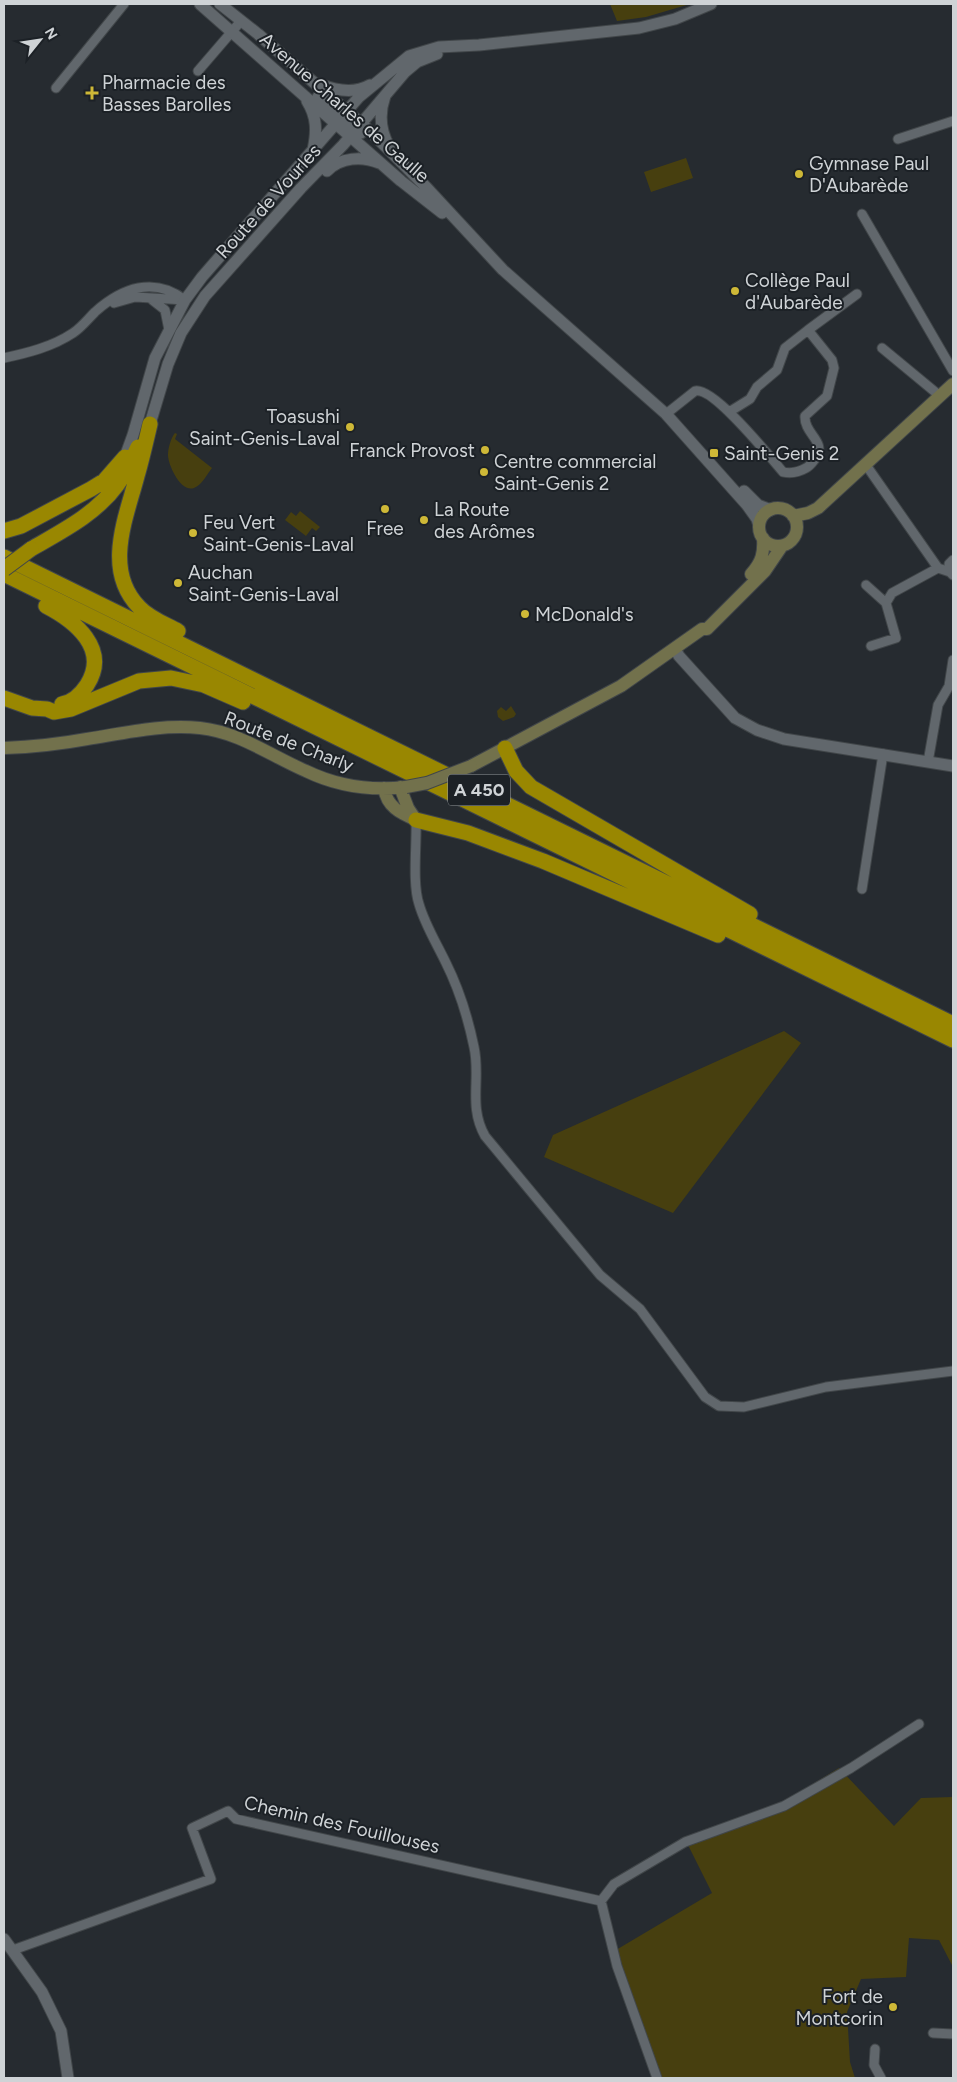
<svg xmlns="http://www.w3.org/2000/svg" width="957" height="2082" font-family="Figtree,sans-serif">
<rect width="100%" height="100%" fill="#262b30"/>
<path fill="#473f0f" d="M610,4H690L646,17L617,21Z
M686,158L693,178L651,192L644,172Z
M175,433L177,434L175,439L212,468C207,474 202,485 194,488C181,493 168,465 168,455C168,448 171,438 175,433Z
M300,511L320,527L316,531L312,528L306,536L285,520L291,512L296,516Z
M511,706L516,714L514,717L503,721L498,717L497,711L501,707L506,711Z
M784,1031L801,1043L673,1213L544,1157L553,1135Z
M839,1768L894,1826L921,1798L953,1797V1967L939,1940L909,1938L906,1977L861,1979L847,2012L850,2062L855,2078H661L616,1950L712,1893L684,1837L760,1816Z"/>
<g fill="none" stroke-linecap="round" stroke-linejoin="round">
<defs>
<path id="minor" d="M198,71L241,21
M56,88L124,4
M898,139L953,121
M862,214L953,371
M151,299L165,310L169,330
M114,303L135,297L185,300
M808,330L857,294
M882,348L940,396
M4,358C27,353 52,347 73,333C81,328 88,319 95,312C122,288 154,276 185,300
M666,414L695,391C713,386 770,457 783,472C792,474 799,472 806,468C810,466 812,463 815,459C828,441 804,435 805,416L827,396L834,368L832,360L808,330L785,348L777,370L757,387L750,399L729,412
M866,465L938,568L950,572L953,575
M950,572L949,564L953,560
M866,585L886,603L896,638L871,646
M886,603L892,593L938,568
M928,762L938,705L949,686L953,660
M416,820C417,844 412,883 419,904C425,925 437,944 446,963C459,989 468,1018 474,1047C481,1078 468,1106 485,1136L600,1275L640,1309L705,1397L719,1406L744,1407L826,1387L953,1371
M862,889L883,754
M601,1901L614,1884L685,1842L784,1806L851,1768L919,1724
M601,1901L617,1966L657,2078
M13,1950L211,1879L192,1828L228,1811L236,1819L601,1901
M933,2033L953,2034
M875,2049L874,2065L881,2078"/>
<path id="tertiary" d="M200,4L401,181L442,213
M220,4L258,34L372,133L426,187L503,270L666,414L747,505L757,519L759,526
M320,84C337,91 354,94 370,85
M385,96C379,113 380,130 389,146
M318,97L341,118L361,133
M307,101C317,117 317,131 313,150
M327,171C341,157 362,156 379,163
M150,424L168,364L181,333L205,296L301,188L343,145L405,72L417,62L437,54
M125,457L133,435L155,358L185,300L202,277L359,97L409,56L439,47L479,45L639,28L675,19L711,4
M744,491L758,505L771,510
M675,649L679,656L735,718L757,730L784,739L953,766
M4,1939L42,1992L61,2031L68,2078"/>
<path id="secondary" d="M759 527a19 19 0 1 1 38 0a19 19 0 1 1-38 0Z
M793,516L808,513L818,508L953,384
M751,574C762,562 764,553 763,538
M4,748C32,747 60,744 87,739C125,733 162,724 200,728C239,732 271,756 306,771C337,786 371,791 406,787
M471,766L621,686L702,629H707L765,571L782,546
M400,787L408,808L416,820
M384,788C387,807 400,813 416,820"/>
<path id="motorway" d="M150,424C146,441 142,459 137,476C126,518 103,570 139,607C149,618 165,624 178,631
M4,531L21,526L91,489L104,481L125,457
M31,549C62,531 96,514 117,485C126,473 132,460 138,447
M4,557L953,1024
M4,574L953,1040
M46,606C75,621 110,649 87,685C81,694 73,702 62,704
M4,698L32,708L47,709L54,712L71,709L139,681L171,678L204,685L243,702
M505,748L516,771L531,787L750,914
M416,820L468,833L543,861L718,935"/>
</defs>
<use href="#minor" stroke="#414649" stroke-width="11"/>
<use href="#tertiary" stroke="#414649" stroke-width="13"/>
<use href="#secondary" stroke="#414649" stroke-width="14"/>
<use href="#motorway" stroke="#414649" stroke-width="17"/>
<use href="#minor" stroke="#61676c" stroke-width="9"/>
<use href="#tertiary" stroke="#61676c" stroke-width="11"/>
<use href="#secondary" stroke="#72714c" stroke-width="12"/>
<use href="#motorway" stroke="#998701" stroke-width="15"/>
<defs>
<path id="secondary-bridge" d="M406,787L427,783L471,766"/>
<path id="motorway-bridge" d="M4,569L31,549"/>
</defs>
<use href="#secondary-bridge" stroke="#414649" stroke-width="14" stroke-linecap="butt"/>
<use href="#motorway-bridge" stroke="#414649" stroke-width="17" stroke-linecap="butt"/>
<use href="#secondary-bridge" stroke="#72714c" stroke-width="12"/>
<use href="#motorway-bridge" stroke="#998701" stroke-width="15"/>
</g>
<g fill="#ceb837" stroke="#1c2126" stroke-width="2">
<path d="M89.5 85.5h5v5h5v5h-5v5h-5v-5h-5v-5h5z"/>
<circle cx="799" cy="174" r="5"/>
<circle cx="735" cy="291" r="5"/>
<circle cx="350" cy="427" r="5"/>
<circle cx="485" cy="450" r="5"/>
<rect x="709" y="448" width="10" height="10" rx="2.5"/>
<circle cx="484" cy="472" r="5"/>
<circle cx="385" cy="509" r="5"/>
<circle cx="424" cy="520" r="5"/>
<circle cx="193" cy="533" r="5"/>
<circle cx="178" cy="583" r="5"/>
<circle cx="525" cy="614" r="5"/>
<circle cx="893" cy="2007" r="5"/>
</g>
<g text-anchor="middle" stroke-width="4" stroke-linejoin="round" paint-order="stroke">
<rect fill="#1c2126" stroke="#999ea1" stroke-width="1" x="448" y="774.5" width="62" height="31" rx="4"/>
<g font-size="18" font-weight="bold" fill="#cfd3d6">
<text x="479" y="796">A 450</text>
</g>
<g font-size="19" fill="#cfd3d6" stroke="#1c2126" text-anchor="start">
<text x="102" y="89">Pharmacie des<tspan x="102" dy="22">Basses Barolles</tspan></text>
<text x="809" y="170">Gymnase Paul<tspan x="809" dy="22">D'Aubarède</tspan></text>
<text x="745" y="287">Collège Paul<tspan x="745" dy="22">d'Aubarède</tspan></text>
<text x="340" y="423" text-anchor="end">Toasushi<tspan x="340" dy="22">Saint-Genis-Laval</tspan></text>
<text x="475" y="457" text-anchor="end">Franck Provost</text>
<text x="724" y="460">Saint-Genis 2</text>
<text x="494" y="468">Centre commercial<tspan x="494" dy="22">Saint-Genis 2</tspan></text>
<text x="434" y="516">La Route<tspan x="434" dy="22">des Arômes</tspan></text>
<text x="203" y="529">Feu Vert<tspan x="203" dy="22">Saint-Genis-Laval</tspan></text>
<text x="385" y="535" text-anchor="middle">Free</text>
<text x="188" y="579">Auchan<tspan x="188" dy="22">Saint-Genis-Laval</tspan></text>
<text x="535" y="621">McDonald's</text>
<text x="883" y="2003" text-anchor="end">Fort de<tspan x="883" dy="22">Montcorin</tspan></text>
</g>
<g font-size="19" fill="#cfd3d6" stroke="#1c2126">
<text transform="translate(345 107) rotate(41)" y="7">Avenue Charles de Gaulle</text>
<text transform="translate(268 201) rotate(-48)" y="7">Route de Vourles</text>
<text transform="translate(289 741) rotate(21)" y="7">Route de Charly</text>
<text transform="translate(342 1824) rotate(13)" y="7">Chemin des Fouillouses</text>
</g>
</g>
<rect width="957" height="2082" fill="none" stroke="#cfd3d6" stroke-width="10"/>
<g transform="translate(40 40) rotate(60)" stroke="#1c2126" stroke-width="4" paint-order="stroke">
<path d="M0-4L9 19L0 12L-9 19Z" fill="#cfd3d6"/>
<text y="-8" font-size="14" font-weight="bold" text-anchor="middle" fill="#cfd3d6">N</text>
</g>
</svg>
